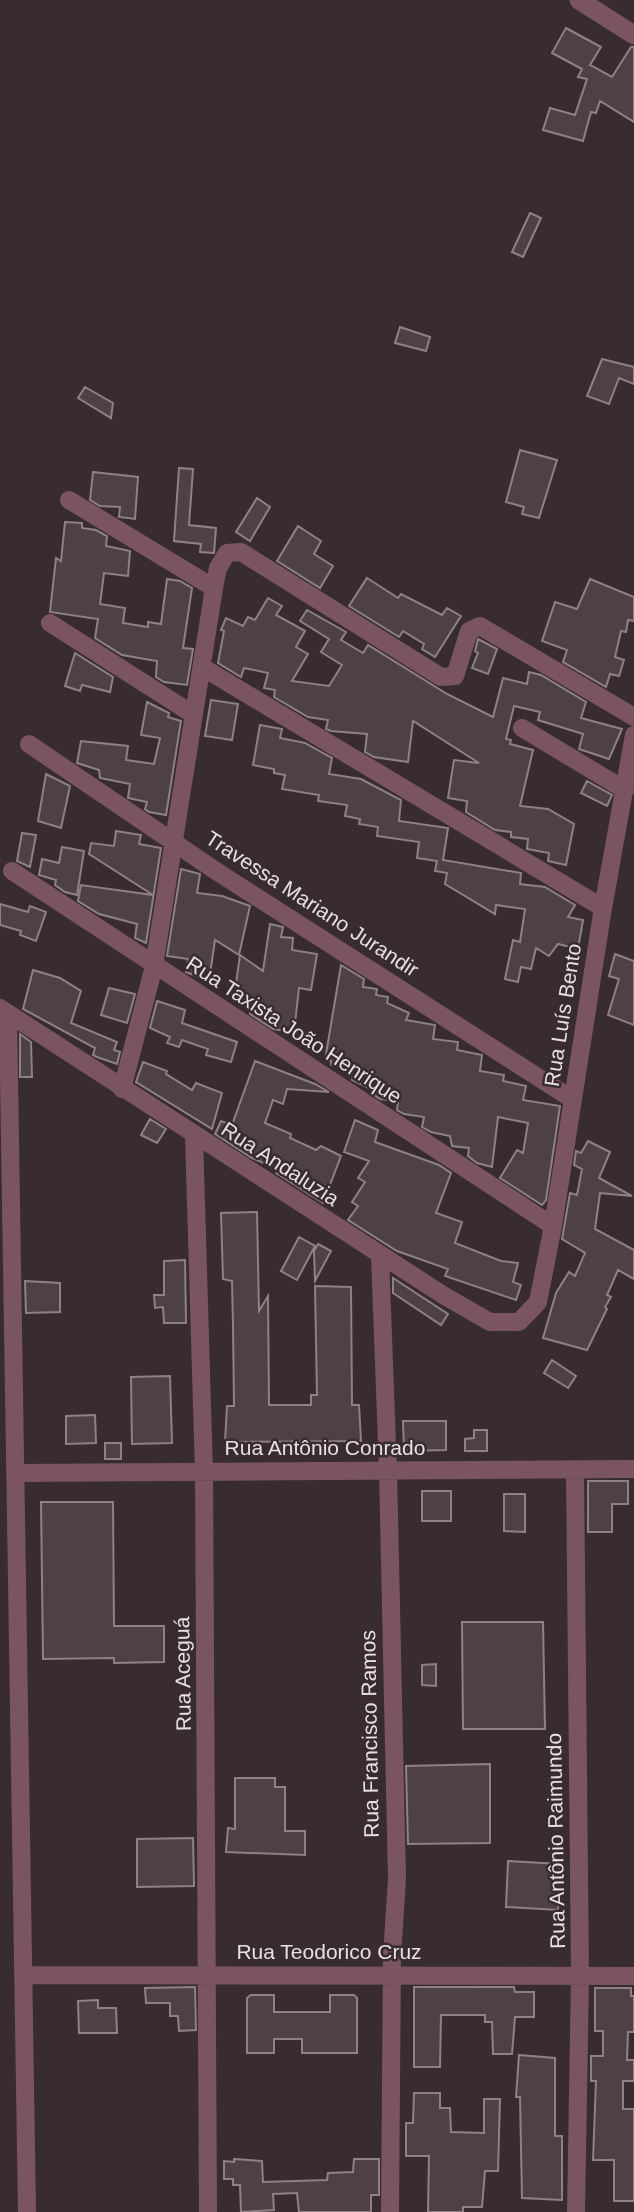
<svg xmlns="http://www.w3.org/2000/svg" width="634" height="2212" font-family="Arial,sans-serif">
<rect width="100%" height="100%" fill="#392c31"/>
<path fill="#4e4146" stroke="#8f8085" stroke-width="2" d="M566,28L601,47L590,65L612,77L631,47H634V122L600,101L596,113L591,112L583,141L543,130L550,108L575,115L587,79L578,77L582,69L552,53Z
M530,213L541,218L523,257L512,252Z
M400,327L430,337L426,351L395,343Z
M602,359L634,367V384L619,378L609,404L587,396Z
M85,387L113,403L111,418L78,398Z
M520,450L557,460L539,518L522,514L524,507L506,502Z
M179,468L193,469L189,525L216,528L214,553L200,552L201,544L174,541Z
M93,472L138,477L135,519L119,517L120,507L100,506L90,500Z
M257,498L270,507L250,541L236,532Z
M65,522L82,523V528L96,530L107,536L106,546L130,551L128,576L104,573L100,604L125,608L123,623L148,627V622L161,624L167,579L180,581L192,588L183,648L193,649L187,685L164,682L156,677L157,661L122,655L95,638L98,619L50,612L56,558L61,561Z
M298,526L321,541L314,554L333,566L320,588L277,561Z
M367,578L398,598L401,594L442,615L447,608L461,616L435,657L422,649L424,644L403,631L399,637L349,606Z
M590,579L634,597V621L628,620L626,632L621,631L615,657L624,660L619,676L610,674L606,687L563,662L567,650L542,641L555,602L577,609Z
M268,598L282,606L276,615L305,631L296,647L308,654L292,681L329,686L342,665L321,652L329,639L300,621L307,610L346,632L341,640L363,653L368,645L447,694L493,717L503,678L527,684L529,672L541,675L586,702L581,718L622,729L609,759L579,749L583,734L538,720L540,712L514,706L506,739L511,740L510,744L533,750L520,806L548,809L574,824L566,865L548,861L549,853L527,849L528,839L511,837V832L495,830L466,812L467,801L448,798L454,760L479,763L413,721L408,762L374,757L365,752L367,734L331,731L326,729L328,720L308,717L274,697L275,690L264,688L268,673L244,668L241,677L218,663L224,631L221,630L226,618L243,626L248,617L255,620Z
M478,639L497,649L488,674L472,668L478,653L475,651Z
M75,653L113,677L110,692L82,685L80,691L65,686Z
M211,700L238,704L232,740L205,736Z
M147,702L169,713L168,717L181,721L166,815L149,812L145,809L147,802L128,798L130,784L100,778L99,770L77,763L81,741L128,746L126,760L154,764L160,738L141,735Z
M260,725L282,729L280,738L305,743L332,758L329,774L361,779L401,800L399,821L448,828L443,860L521,873L520,884L545,887L575,905L568,917L583,920L578,949L558,944L549,956L536,948L531,969L521,967L518,982L505,979L513,940L520,942L525,909L496,905L495,914L445,884L447,873L435,871L437,861L417,858L419,842L377,836L378,827L359,824L360,819L345,816L347,805L318,801L319,795L282,789L285,775L274,773V769L253,765Z
M46,774L70,786L61,828L38,821Z
M587,781L612,795L607,806L581,793Z
M116,831L141,835L139,844L161,848L146,943L135,938L137,924L99,914L78,901L81,885L153,895L89,854L91,843L114,846Z
M22,833L36,835L30,867L17,861Z
M62,847L84,851L77,895L65,892L55,885L56,880L39,875L42,859L59,863Z
M181,869L200,874L197,893L222,896L250,906L239,955L215,940L209,981L186,972L188,959L167,956Z
M0,904L28,912L30,906L46,912L36,941L20,935L21,931L0,925Z
M270,924L283,927L281,937L293,938L292,950L317,954L311,990L299,988L294,1032L273,1029L250,1014L251,1006H245L246,1000L234,998L240,955L263,971Z
M615,954L634,961V1025L608,1015L619,979L609,976Z
M341,965L364,979L363,987L377,989L376,995L388,997L387,1003L409,1013L406,1020L435,1025L433,1039L458,1042L457,1050L482,1055L480,1071L504,1075L503,1081L526,1086L523,1100L560,1106L546,1200L542,1205L500,1178L517,1150L523,1153L528,1123L498,1117L492,1167L477,1163L468,1156L469,1148L452,1146L450,1136L431,1132L422,1127L424,1117L404,1114L397,1110L398,1101L380,1099L374,1095L375,1091L352,1080L353,1068L331,1065V1061L325,1060Z
M33,970L60,978L81,991L71,1023L117,1042L114,1050L120,1052L117,1064L97,1057L93,1055L95,1048L23,1009Z
M109,988L135,994L127,1023L101,1015Z
M157,1001L185,1010L182,1023L237,1042L231,1062L206,1055L208,1049L182,1040L179,1047L167,1043L170,1037L150,1028Z
M20,1034L31,1042L32,1077H20Z
M255,1061L315,1084L329,1092L287,1089L283,1104L273,1100L265,1123L291,1134L290,1138L316,1150L321,1146L341,1156L323,1203L276,1173L278,1169L252,1158L215,1134L221,1121L232,1125Z
M143,1062L167,1071L166,1074L192,1090L196,1083L222,1093L212,1129L136,1082Z
M150,1119L166,1129L157,1143L141,1135Z
M355,1120L378,1130L375,1142L439,1165L451,1173L436,1213L462,1222L455,1243L501,1261L518,1263L513,1282L521,1285L516,1300L445,1276L448,1269L397,1251L348,1220L358,1206L352,1202L365,1182L358,1178L369,1161L344,1152Z
M588,1141L610,1152L599,1178L632,1196L600,1193L595,1229L634,1250V1279L618,1270L607,1295L611,1297L605,1307L607,1309L587,1350L543,1338L556,1293L569,1272L575,1276L585,1253L562,1239L570,1193L577,1195L582,1169L574,1165L576,1151L581,1153Z
M257,1212L259,1311L268,1296L269,1405H311V1395H317L315,1286L351,1287L352,1405H359L361,1441L225,1442L227,1406H234L233,1326L232,1281L223,1279L221,1213Z
M299,1237L315,1246L297,1280L281,1271Z
M318,1244L331,1251L315,1281L314,1251Z
M185,1260L186,1323H164L163,1307L155,1308L154,1295H164V1261Z
M393,1278L448,1314L441,1325L393,1293Z
M25,1281L60,1283V1312L26,1313Z
M552,1360L576,1376L568,1388L544,1373Z
M170,1376L172,1443L132,1444L131,1377Z
M95,1415L96,1443L66,1444V1416Z
M403,1421H446V1450L404,1451Z
M474,1430H487V1451H465V1439L474,1438Z
M105,1443H121V1459H105Z
M588,1481H628V1504H612V1532H588Z
M422,1491H451V1521H422Z
M504,1494H525V1532L504,1531Z
M41,1502H113L114,1626H164V1662L114,1663V1658L43,1659Z
M462,1622H543L545,1729H463Z
M436,1664V1686L422,1685V1665Z
M490,1764V1843L408,1844L406,1766Z
M235,1778H275V1787H285V1831H305V1855L226,1852L228,1828L235,1829Z
M193,1838L194,1886L137,1887V1839Z
M508,1861L560,1864L558,1910L506,1907Z
M195,1987L196,2030L179,2031L178,2016H170V2003H146L145,1988Z
M414,1987H514L515,1992H534V2017H515L512,2054H493L492,2022H485V2015H441L440,2067H414Z
M595,1988H631V1996H634V2032H628L627,2060H634V2081H623V2109H634V2201H614V2160H593L596,2081H591V2056H603V2031H595Z
M251,1995H274V2012H330V1995H354L357,1998V2053H302V2039H274V2053H247V1998Z
M98,2000V2008H116L117,2033H79L78,2001Z
M519,2055L555,2058V2136H562V2200L522,2198L520,2097H516Z
M414,2093H440V2108H450L451,2132L484,2133V2099H500L498,2171H485L482,2207H463V2212H428L429,2156H406V2123H413Z
M234,2159L262,2161L263,2182L327,2180L328,2173L353,2172L354,2159H379V2195H371V2212H299L297,2193L273,2194L274,2210L241,2212L240,2185H233V2179H224V2161L234,2162Z"/>
<g fill="none" stroke-linecap="round" stroke-linejoin="round">
<path stroke="#7b5463" stroke-width="18" d="M69,500L214,588
M50,623L194,715
M202,667L603,908
M522,728L625,790
M29,744L219,873L572,1099
M12,871L553,1226
M0,1008L443,1295L490,1322H519L538,1302L553,1226L603,908L634,735
M8,1013L27,2212
M122,1089L154,966L214,588L218,568L227,553L241,552L441,677L455,676L469,631L480,626L634,717
M194,1136L204,1472L208,2212
M380,1256L388,1471L397,1879L392,1956L390,2212
M575,1470L580,1976L576,2212
M17,1473L634,1469
M25,1975L634,1976"/>
<path stroke="#7b5463" stroke-width="19" d="M579,0L634,35"/>
</g>
<g text-anchor="middle" stroke-width="5" stroke-linejoin="round" paint-order="stroke">
<g font-size="21" fill="#e8dfe2" stroke="#392c31">
<text transform="translate(312 904) rotate(33)" y="7">Travessa Mariano Jurandir</text>
<text transform="translate(563 1015) rotate(-81)" y="7">Rua Luís Bento</text>
<text transform="translate(294 1030) rotate(33)" y="7">Rua Taxista João Henrique</text>
<text transform="translate(280 1164) rotate(33)" y="7">Rua Andaluzia</text>
<text x="325" y="1455">Rua Antônio Conrado</text>
<text transform="translate(183 1674) rotate(-91)" y="7">Rua Aceguá</text>
<text transform="translate(370 1734) rotate(-91)" y="7">Rua Francisco Ramos</text>
<text transform="translate(556 1841) rotate(-91)" y="7">Rua Antônio Raimundo</text>
<text x="329" y="1959">Rua Teodorico Cruz</text>
</g>
</g>
</svg>
